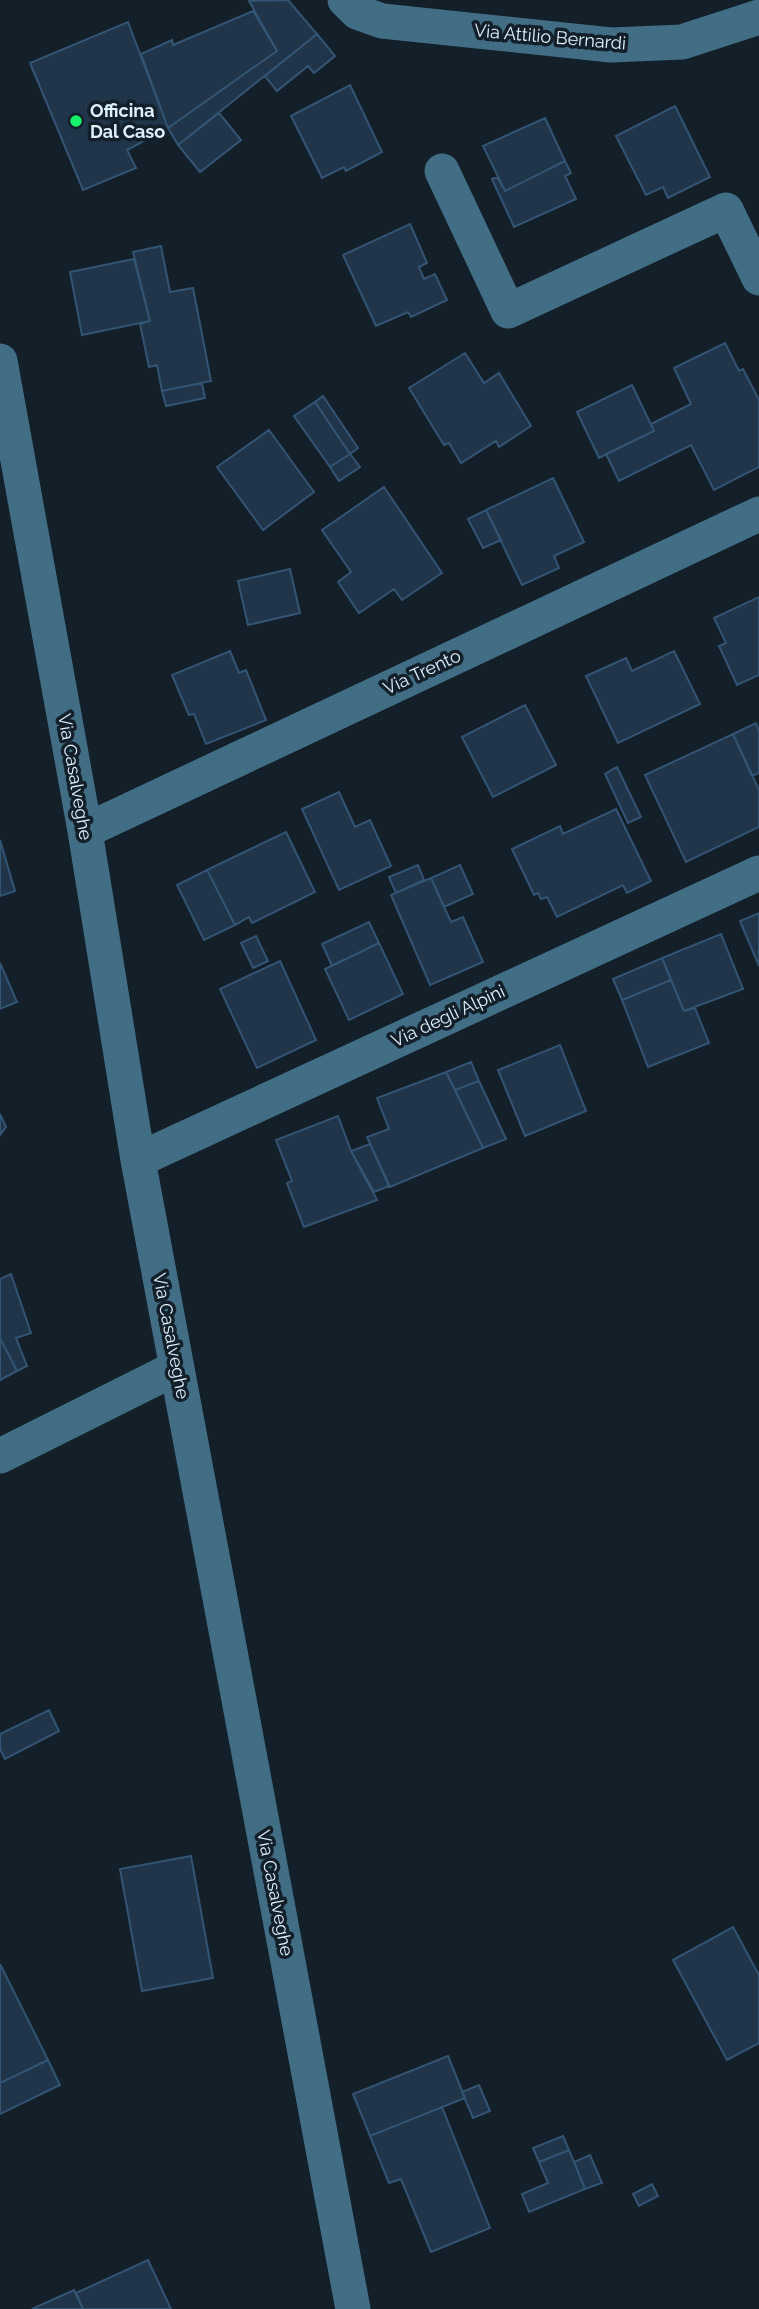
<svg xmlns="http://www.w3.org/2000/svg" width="759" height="2309" font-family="Raleway,sans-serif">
<rect width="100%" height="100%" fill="#131f29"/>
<path fill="#203549" stroke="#345474" stroke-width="2" d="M288,0L317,34L178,145L168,128L277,51L249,1Z
M253,11L277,51L168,128L141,54L172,40L173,45Z
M128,22L168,128L127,150L136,168L83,190L30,63Z
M317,34L335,56L314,73L308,66L277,91L265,76Z
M350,85L382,152L346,171L344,167L322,178L291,116Z
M675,106L710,177L668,198L663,187L646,195L616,136Z
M219,113L241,140L200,172L178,145Z
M545,118L565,161L505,191L483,146Z
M565,161L571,173L565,176L576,199L514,227L492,179L497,177L505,191Z
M410,224L427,263L419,267L424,279L435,274L447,300L411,317L408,312L376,326L343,255Z
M161,246L170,292L193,288L211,381L162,391L157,365L149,367L140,324L150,321L133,252Z
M134,259L150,321L82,335L70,272Z
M725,343L739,371L743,369L759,400V467L714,490L691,445L619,481L606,454L654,431L651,424L691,404L674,368Z
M465,353L484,383L499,373L531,426L499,447L496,441L461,463L449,443L444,445L409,388Z
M202,383L205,398L166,406L162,391Z
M632,385L654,431L599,458L577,412Z
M323,396L358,448L350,454L315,402Z
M315,402L350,454L330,467L294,416Z
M269,430L314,492L263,530L217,467Z
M350,454L360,467L339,481L330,467Z
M553,478L584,542L554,556L559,568L522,585L486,510Z
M384,487L442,573L402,600L394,589L359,613L338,582L351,572L322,530Z
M486,510L501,540L483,548L468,519Z
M290,569L300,613L248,625L238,581Z
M759,597V675L737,685L719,646L726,643L714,618Z
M230,651L239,673L246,670L266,720L206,744L194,714L189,715L172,675Z
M674,651L700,704L618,743L586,676L626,658L632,671Z
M525,705L556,765L493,797L462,737Z
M756,723L759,731V773L752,776L733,734Z
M733,734L759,790V827L686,862L645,775Z
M617,767L641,817L628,823L605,774Z
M339,792L355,827L370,820L391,866L339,890L302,809Z
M616,809L651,881L627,893L623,885L557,917L547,897L541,899L538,893L534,895L512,849L560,826L563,834Z
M286,832L315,892L252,923L249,917L235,925L207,870Z
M0,840L15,891L0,896Z
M418,865L424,880L396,893L389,877Z
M460,865L473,894L444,907L431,878Z
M207,870L235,925L204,940L177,885Z
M431,878L451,922L463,917L483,962L430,985L391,895Z
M759,913V966L740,921Z
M369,922L379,943L332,966L322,944Z
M721,934L743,989L684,1011L662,958Z
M256,936L268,961L253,968L241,943Z
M379,943L403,994L349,1020L325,969Z
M662,958L671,980L622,1000L613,979Z
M280,961L316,1040L257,1068L220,989Z
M0,963L17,1002L0,1009Z
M671,980L684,1011L695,1008L709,1043L648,1067L622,1000Z
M560,1045L586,1111L525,1136L498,1070Z
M471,1062L479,1081L455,1090L446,1072Z
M446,1072L483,1148L390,1187L367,1137L389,1129L377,1098Z
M479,1081L506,1139L483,1148L455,1090Z
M0,1114L6,1127L0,1135Z
M338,1116L351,1151L377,1200L304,1227L287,1183L292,1181L276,1140Z
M370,1144L389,1186L374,1192L351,1151Z
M11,1274L31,1333L16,1338L27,1366L17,1371L0,1338V1279Z
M0,1338L17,1371L0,1380Z
M49,1710L59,1731L5,1759L0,1749V1734Z
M191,1856L213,1978L142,1991L120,1869Z
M733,1927L759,1975V2043L727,2060L673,1960Z
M0,1964L48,2060L0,2083Z
M448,2056L465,2098L370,2136L353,2094Z
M48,2060L60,2085L0,2114V2083Z
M479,2085L490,2111L473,2118L462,2092Z
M442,2107L490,2228L431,2252L401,2179L389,2183L370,2136Z
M563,2136L569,2150L539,2162L533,2148Z
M569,2150L585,2189L529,2212L522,2194L548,2183L539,2162Z
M590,2155L602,2183L585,2189L574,2162Z
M652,2184L658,2196L639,2206L633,2194Z
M148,2260L171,2309H83L76,2293Z
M74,2290L83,2309H32Z"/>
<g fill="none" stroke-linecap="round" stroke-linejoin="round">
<path stroke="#416e85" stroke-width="35" d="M345,0L357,12L382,21L611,45L682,42L759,17
M442,171L508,311L726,210L759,278
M0,361L85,831L138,1160L353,2309
M85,831L759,514
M138,1160L759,873
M0,1456L176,1368"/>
</g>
<circle fill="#17f06c" stroke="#131f29" stroke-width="2.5" cx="76" cy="121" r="7"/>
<g text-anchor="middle" stroke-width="7" stroke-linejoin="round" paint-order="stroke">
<g font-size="18" fill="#ddf0fd" stroke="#131f29">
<text transform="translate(550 37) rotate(5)" y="6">Via Attilio Bernardi</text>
<text transform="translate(422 672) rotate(-25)" y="6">Via Trento</text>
<text transform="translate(75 777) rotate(80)" y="6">Via Casalveghe</text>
<text transform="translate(448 1016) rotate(-25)" y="6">Via degli Alpini</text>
<text transform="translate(171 1336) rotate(79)" y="6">Via Casalveghe</text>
<text transform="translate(275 1893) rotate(79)" y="6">Via Casalveghe</text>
</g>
<g font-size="18" font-weight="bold" fill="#ddf0fd" stroke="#131f29" text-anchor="start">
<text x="90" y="117">Officina<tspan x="90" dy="21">Dal Caso</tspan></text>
</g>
</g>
</svg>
